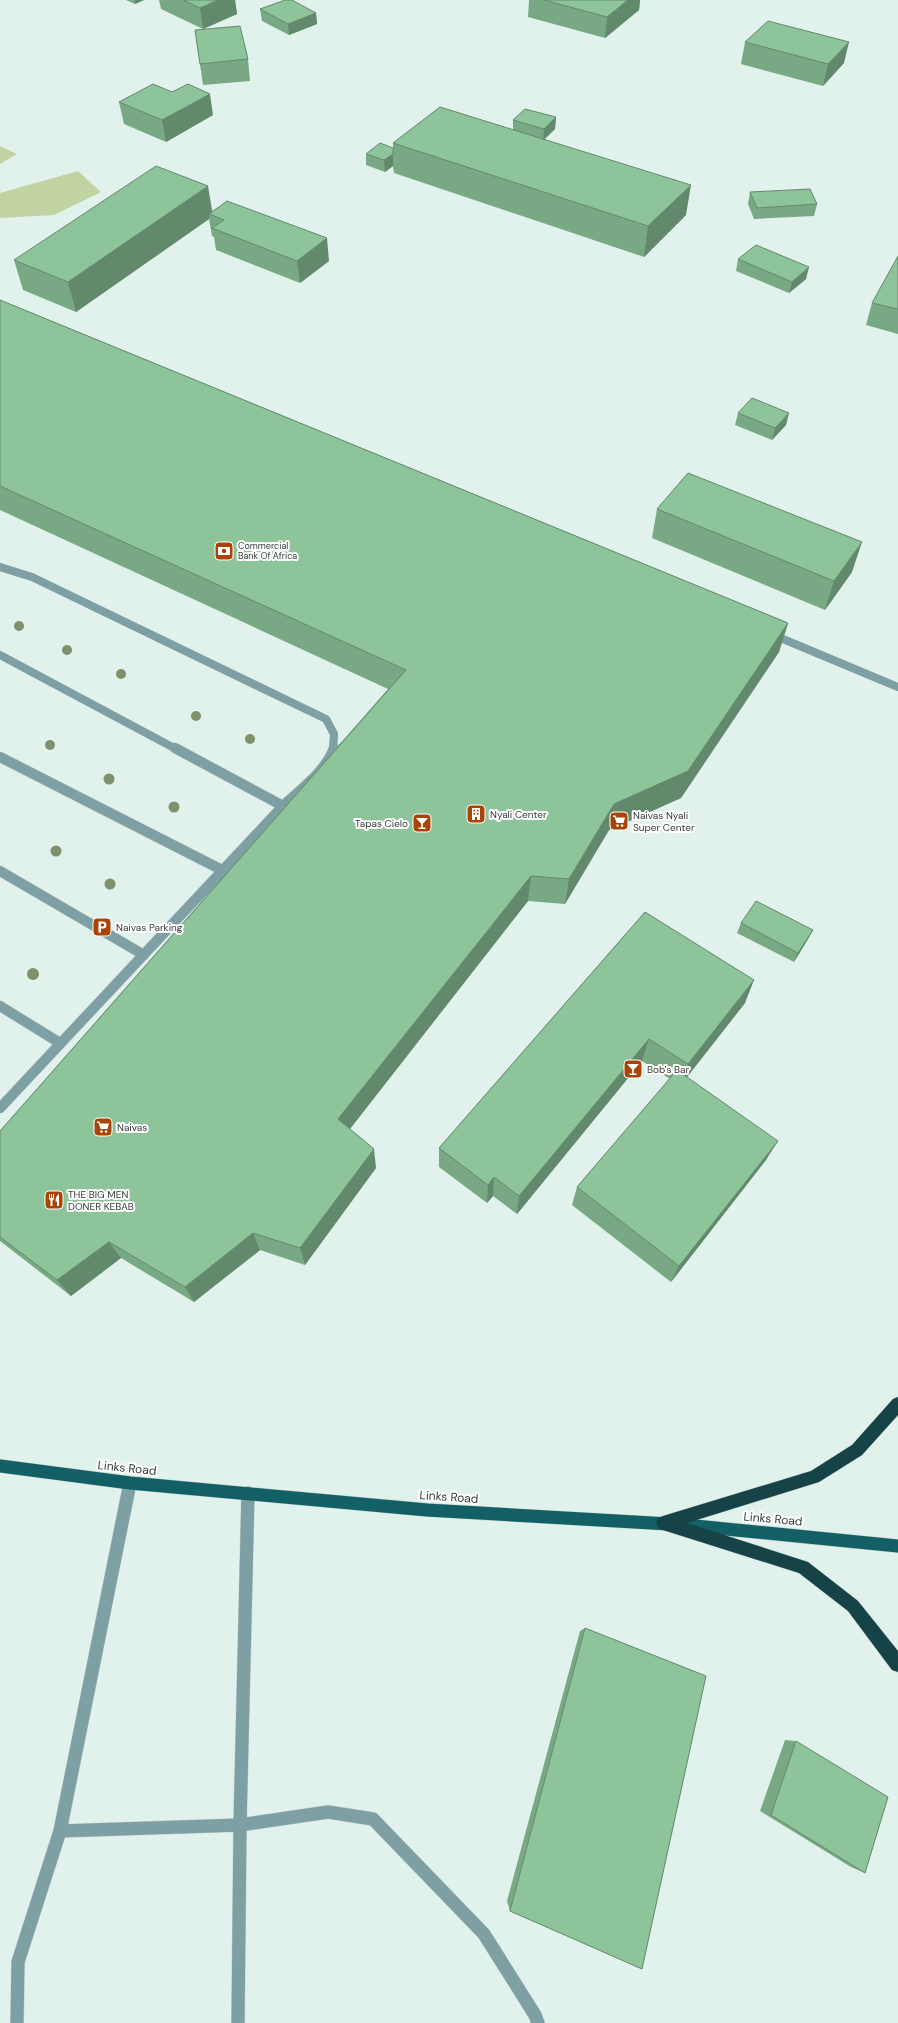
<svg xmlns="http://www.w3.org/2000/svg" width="898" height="2023" font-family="'DM Sans',sans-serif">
<rect width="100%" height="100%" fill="#e1f2ed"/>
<path fill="#c0d3a1" d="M0,146L17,154L0,164Z
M78,171L101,192L54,215L0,218V193Z"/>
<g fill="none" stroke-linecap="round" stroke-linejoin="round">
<defs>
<path id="minor-far2" d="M0,567L32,577L326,719L334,734L333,749
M771,634L898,687
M0,655L176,749"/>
<path id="minor-far1" d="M175,748L283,806
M0,757L222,870
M0,871L144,955
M0,1006L60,1043
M0,1108L283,806C300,790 326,771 334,748"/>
<path id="minor" d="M60,1831L240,1825L328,1812L373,1819L484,1934L535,2015L538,2023
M17,2023L18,1962L60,1831L130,1483
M238,2023L240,1825L248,1493"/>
<path id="major" d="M0,1466L130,1483L427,1510L669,1524
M685,1525L898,1546"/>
<path id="highway" d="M898,1397V1415L862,1455L819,1482L687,1523L808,1562L858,1601L898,1651V1672L892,1670L848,1611L799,1573L663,1530L658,1528L656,1523L658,1518L663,1516L811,1471L852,1445L893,1399Z"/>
</defs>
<use href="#minor-far2" stroke="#bfcdc9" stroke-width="8"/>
<use href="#minor-far1" stroke="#bfcdc9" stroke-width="11"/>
<use href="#minor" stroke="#bfcdc9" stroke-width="14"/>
<use href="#major" stroke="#bfcdc9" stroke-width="14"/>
<use href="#highway" stroke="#bfcdc9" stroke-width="1"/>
<use href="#minor-far2" stroke="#7e9fa3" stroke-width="8"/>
<use href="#minor-far1" stroke="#7e9fa3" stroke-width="10"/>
<use href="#minor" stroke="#7e9fa3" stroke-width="13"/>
<use href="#major" stroke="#125f66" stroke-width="13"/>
<use href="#highway" fill="#164348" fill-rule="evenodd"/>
</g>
<g fill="#7f916b">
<circle cx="19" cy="626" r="5"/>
<circle cx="67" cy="650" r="5"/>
<circle cx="121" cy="674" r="5"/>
<circle cx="196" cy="716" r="5"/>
<circle cx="250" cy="739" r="5"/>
<circle cx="50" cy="745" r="5"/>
<circle cx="109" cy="779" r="5.5"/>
<circle cx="174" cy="807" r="5.5"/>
<circle cx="56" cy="851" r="5.5"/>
<circle cx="110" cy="884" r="5.5"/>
<circle cx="33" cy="974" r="6"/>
</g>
<path fill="#79a984" d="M126,0H144L135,4Z
M159,0H235L237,14L203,29L161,9Z
M529,0H640L639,10L605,38L528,17Z
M260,9L316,13L317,24L289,35L262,21Z
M195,30L248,59L250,81L203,85Z
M745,42L844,63L823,86L741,64Z
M119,102L213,115L166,142L124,124Z
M556,117L555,129L544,140L686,215L644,257L394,173L393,166L385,172L366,165V154L393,148V143L513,130V120Z
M750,192L817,204L814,216L754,219L748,204Z
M212,212L329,261L300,283L216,250L214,237L212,236L209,219L76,312L23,290L14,260Z
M898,256V334L866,325L872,303Z
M738,259L806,279L789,293L736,271Z
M0,300L788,623L779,652L681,798L609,830L565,904L528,901L350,1129L376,1168L305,1265L260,1250L194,1302L121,1258L71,1296L0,1241V1131L388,689L0,510Z
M738,413L786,425L772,440L735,425Z
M657,509L852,572L825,610L652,538Z
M645,912L745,1003L687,1077L766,1160L671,1282L572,1205L577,1187L670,1079L642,1061L517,1214L493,1196L487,1203L439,1167V1148Z
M741,923L813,930L808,939L794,962L737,933Z
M585,1628L510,1911L507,1901L580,1631Z
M785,1740L796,1741L865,1873L851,1867L760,1811Z"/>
<path fill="#63896c" d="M135,0H144L135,4Z
M218,0H235L237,14L203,29L200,8Z
M628,0H640L639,10L605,38L607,17Z
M316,13L317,24L289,35L288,24Z
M849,42L844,63L823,86L828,64Z
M210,94L213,115L166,142L162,120Z
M556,117L555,129L543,140L544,129Z
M393,154V166L385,172L384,160Z
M691,185L686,215L644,257L648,226Z
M208,186L213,216L209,214V219L76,312L68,282Z
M327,238L329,261L300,283L297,261Z
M809,267L806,279L789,293L792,282Z
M789,413L786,425L772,440L775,428Z
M862,542L852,572L825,610L834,581Z
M788,623L779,652L681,798L609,830L565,904L569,879L614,804Z
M531,876L528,901L342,1139L338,1119Z
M813,930L808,939L794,962L798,953Z
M754,980L745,1003L680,1086L688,1064Z
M649,1039L642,1061L517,1214L519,1196Z
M778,1141L766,1160L671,1282L679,1266Z
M374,1149L376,1168L305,1265L300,1248Z
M494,1177L493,1196L487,1203L488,1185Z
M253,1233L260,1250L194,1302L185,1287Z
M109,1242L121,1258L71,1296L57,1280Z"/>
<path fill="#8dc49a" stroke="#63896c" d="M183,0H218L200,8Z
M285,0H292L316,13L288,24L260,9Z
M544,0H628L607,17Z
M768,21L849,42L828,64L745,42Z
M240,26L248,59L200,64L195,30Z
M153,84L172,92L188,84L210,94L162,120L119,102Z
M440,107L691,185L648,226L393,143Z
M525,109L556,117L544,129L513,120Z
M380,143L393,148V154L384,160L366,154Z
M156,166L208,186L68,282L14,260Z
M810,189L817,204L757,208L750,192Z
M227,201L327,238L297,261L212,228L224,220L209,214Z
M756,245L809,267L792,282L738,259Z
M898,256V309L872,303Z
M0,300L788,623L688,771L614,804L569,879L531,876L338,1119L374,1149L300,1248L253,1233L185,1287L109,1242L57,1280L0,1237V1131L406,670L0,486Z
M752,398L789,413L775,428L738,413Z
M688,473L862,542L834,581L657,509Z
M756,901L813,930L798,953L741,923Z
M645,912L754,980L688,1064L649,1039L519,1196L494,1177L488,1185L439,1148Z
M677,1070L778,1141L679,1266L577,1187Z
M585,1628L706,1676L642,1969L510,1911Z
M796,1741L888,1797L865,1873L771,1815Z"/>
<defs>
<symbol id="bank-square" viewBox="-11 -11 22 22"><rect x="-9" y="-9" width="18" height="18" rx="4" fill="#a84506" stroke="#fff"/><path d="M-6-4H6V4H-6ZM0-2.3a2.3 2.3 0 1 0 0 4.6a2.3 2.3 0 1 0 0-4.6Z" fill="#fff"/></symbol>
<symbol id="building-square" viewBox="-11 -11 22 22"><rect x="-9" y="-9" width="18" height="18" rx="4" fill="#a84506" stroke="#fff"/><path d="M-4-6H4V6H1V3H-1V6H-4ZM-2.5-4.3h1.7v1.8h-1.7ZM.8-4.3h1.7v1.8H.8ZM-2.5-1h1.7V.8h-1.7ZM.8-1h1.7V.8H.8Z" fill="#fff"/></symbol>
<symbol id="supermarket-square" viewBox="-11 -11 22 22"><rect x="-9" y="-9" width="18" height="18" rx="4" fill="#a84506" stroke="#fff"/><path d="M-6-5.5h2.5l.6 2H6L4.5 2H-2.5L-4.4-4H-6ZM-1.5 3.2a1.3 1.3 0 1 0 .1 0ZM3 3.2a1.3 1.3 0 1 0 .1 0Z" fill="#fff"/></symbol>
<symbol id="bar-square" viewBox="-11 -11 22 22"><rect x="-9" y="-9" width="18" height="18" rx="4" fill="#a84506" stroke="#fff"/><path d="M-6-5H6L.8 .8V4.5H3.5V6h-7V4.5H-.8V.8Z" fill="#fff"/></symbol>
<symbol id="parking-square" viewBox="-11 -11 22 22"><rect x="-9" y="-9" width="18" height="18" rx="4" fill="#a84506" stroke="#fff"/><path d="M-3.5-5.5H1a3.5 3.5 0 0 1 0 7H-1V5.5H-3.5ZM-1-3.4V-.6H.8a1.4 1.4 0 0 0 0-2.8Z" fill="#fff"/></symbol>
<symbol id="restaurant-square" viewBox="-11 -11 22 22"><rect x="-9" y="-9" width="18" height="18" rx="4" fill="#a84506" stroke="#fff"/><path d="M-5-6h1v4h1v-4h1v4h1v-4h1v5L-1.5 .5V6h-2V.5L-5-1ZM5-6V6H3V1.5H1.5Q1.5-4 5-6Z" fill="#fff"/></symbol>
</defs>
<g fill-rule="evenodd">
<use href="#bank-square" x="213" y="540" width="22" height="22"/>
<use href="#building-square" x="465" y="803" width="22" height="22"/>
<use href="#supermarket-square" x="608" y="810" width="22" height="22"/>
<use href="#bar-square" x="411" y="812" width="22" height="22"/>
<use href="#parking-square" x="91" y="916" width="22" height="22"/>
<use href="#bar-square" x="622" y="1058" width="22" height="22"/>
<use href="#supermarket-square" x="92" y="1116" width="22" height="22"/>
<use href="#restaurant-square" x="43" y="1189" width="22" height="22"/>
</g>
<g text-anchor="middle" stroke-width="4" stroke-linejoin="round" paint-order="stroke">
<g font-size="9" fill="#353b39" stroke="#fff" text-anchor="start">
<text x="238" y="549">Commercial<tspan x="238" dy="10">Bank Of Africa</tspan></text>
</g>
<g font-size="10" fill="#353b39" stroke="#fff" text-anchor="start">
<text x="490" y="818">Nyali Center</text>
<text x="633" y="819">Naivas Nyali<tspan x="633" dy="12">Super Center</tspan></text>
<text x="408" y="827" text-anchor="end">Tapas Cielo</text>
<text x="116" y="931">Naivas Parking</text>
<text x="647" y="1073">Bob's Bar</text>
<text x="117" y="1131">Naivas</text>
<text x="68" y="1198">THE BIG MEN<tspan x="68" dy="12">DONER KEBAB</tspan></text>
</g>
<g font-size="12" fill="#353b39" stroke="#fff">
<text transform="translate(127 1468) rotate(6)" y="4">Links Road</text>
<text transform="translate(449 1497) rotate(4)" y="4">Links Road</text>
<text transform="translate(773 1519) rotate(5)" y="4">Links Road</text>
</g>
</g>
</svg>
